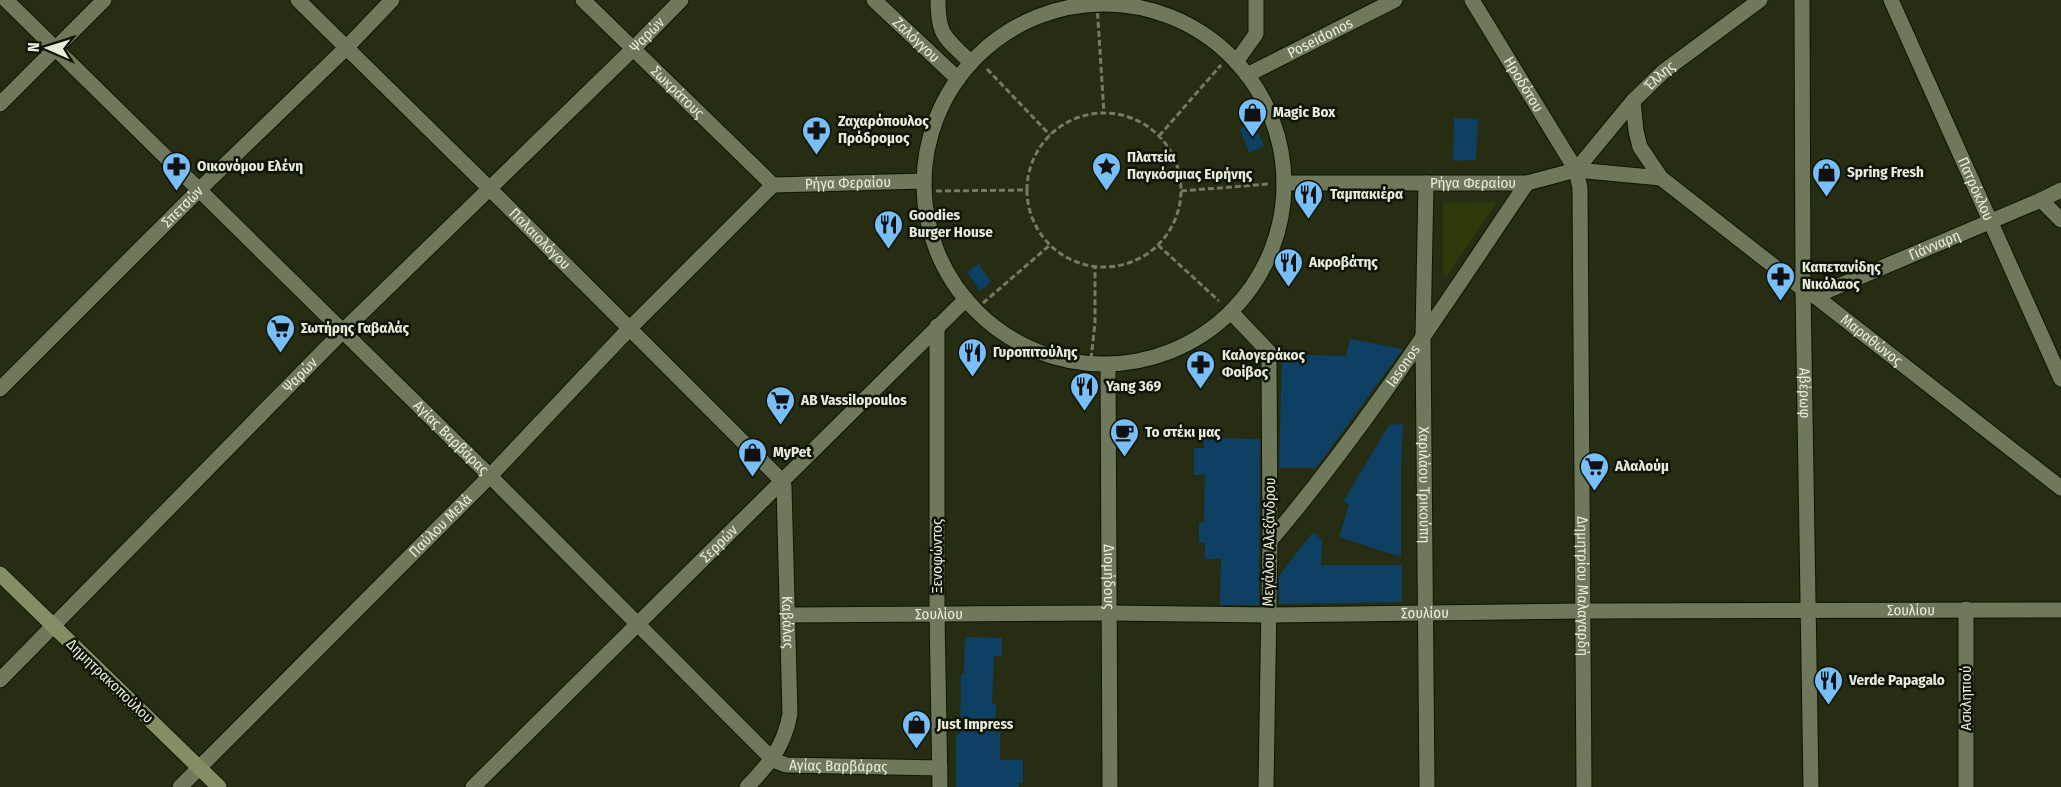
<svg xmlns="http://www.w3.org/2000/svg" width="2061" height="787" font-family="'Fira Sans Condensed',sans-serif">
<rect width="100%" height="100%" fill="#262d12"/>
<path fill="#2f3a0b" d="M1497,202L1446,277L1443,274V203Z"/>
<path fill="#0d4062" d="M1454,118L1478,119L1476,160L1453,161Z
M1254,123L1264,146L1249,153L1240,129Z
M979,264L991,282L980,291L967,272Z
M1350,339L1403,349L1316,468H1279L1282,354L1346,356Z
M1403,424L1401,468V557L1339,537L1349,504L1343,502L1389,425Z
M1204,438L1260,439L1259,605H1220L1221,559H1205V543H1199V523H1204L1205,475H1194V448H1204Z
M1313,532L1322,540L1321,565H1402V602L1279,604V576Z
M965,637L1002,638V656H994L992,704H996L995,732H1000V760H1023V783H1019V787H956V734H960L961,673L964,674Z"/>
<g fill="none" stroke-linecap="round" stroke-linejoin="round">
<defs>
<g id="minor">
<path id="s1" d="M6,0L490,476L773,760L786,765L940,768"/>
<path id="s2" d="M298,0L490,189L781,480L784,486L790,714C784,747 769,764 747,787"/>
<path id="s3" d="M583,0L773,185"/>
<path id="s4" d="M874,0L958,79"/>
<path d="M938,0C938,38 946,37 971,63"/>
<path id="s5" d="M1472,0L1576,170L1580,188L1584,787"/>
<path id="s6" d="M1802,0L1803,289L1811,787"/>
<path id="s7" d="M1891,0L2061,379"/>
<circle cx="1104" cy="184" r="180"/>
<path d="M1236,62L1256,34V0"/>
<path id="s8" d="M1247,75L1395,0"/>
<path id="s9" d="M1633,101L1636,131L1640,147L1661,178L1803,289L1815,296L2061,488"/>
<path d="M0,104L104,0"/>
<path id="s10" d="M1576,170L1633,101L1664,71L1760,0"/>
<path id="s11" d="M1284,183H1527L1576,170L1661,178"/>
<path id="s12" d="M1426,183L1423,336L1427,787"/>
<path id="s13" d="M773,185L924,181"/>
<path d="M2041,200L2061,220"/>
<path id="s14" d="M1815,296L2041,200L2061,190"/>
<path d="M1231,312L1269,352L1270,541L1266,787"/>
<path d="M937,326V614L940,787"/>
<path id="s15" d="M1108,365L1110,787"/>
<path id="s16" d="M0,389L200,189L347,47L392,0"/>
<path id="s17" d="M1270,541C1365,429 1445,304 1527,183"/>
<path id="s18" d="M789,615L1109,613L1268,615L1582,611L2061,610"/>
<path id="s19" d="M0,680L343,331L632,50L681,0"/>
<path id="s20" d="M180,787L490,476L629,329L773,185"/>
<path id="s21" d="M473,787L966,299"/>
<path d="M1966,787V609"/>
</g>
<path id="secondary" d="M0,574L219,787"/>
</defs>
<use href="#minor" stroke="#0f1500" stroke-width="17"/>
<use href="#secondary" stroke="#0f1500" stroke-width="17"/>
<path stroke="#747a63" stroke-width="3" stroke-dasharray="6 3" stroke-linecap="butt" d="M1097,4L1104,113
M987,69L1050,135
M1027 190a77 77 0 1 1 154 0a77 77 0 1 1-154 0Z
M1159,136L1221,65
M936,191L1027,190
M1181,191L1269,184
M1158,245L1219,301
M983,303L1050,245
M1091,359L1095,323V268"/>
<use href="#minor" stroke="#6f785b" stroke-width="15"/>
<use href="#secondary" stroke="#828f64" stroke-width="15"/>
</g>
<defs>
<symbol id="shop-pin" viewBox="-11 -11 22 30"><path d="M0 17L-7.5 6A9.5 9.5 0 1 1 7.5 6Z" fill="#78bff7" stroke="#101408"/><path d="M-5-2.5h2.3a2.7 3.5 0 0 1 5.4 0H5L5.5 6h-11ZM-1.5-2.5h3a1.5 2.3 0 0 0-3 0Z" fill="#111"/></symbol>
<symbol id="pharmacy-pin" viewBox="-11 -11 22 30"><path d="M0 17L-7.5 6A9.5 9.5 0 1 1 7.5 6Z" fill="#78bff7" stroke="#101408"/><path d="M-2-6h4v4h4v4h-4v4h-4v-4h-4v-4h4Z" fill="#111"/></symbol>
<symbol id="sight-pin" viewBox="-11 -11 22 30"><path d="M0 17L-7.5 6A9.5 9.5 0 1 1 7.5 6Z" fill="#78bff7" stroke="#101408"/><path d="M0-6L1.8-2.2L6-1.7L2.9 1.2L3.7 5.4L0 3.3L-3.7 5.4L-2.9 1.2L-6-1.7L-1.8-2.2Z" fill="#111"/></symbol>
<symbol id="restaurant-pin" viewBox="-11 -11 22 30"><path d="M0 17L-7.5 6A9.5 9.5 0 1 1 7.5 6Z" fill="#78bff7" stroke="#101408"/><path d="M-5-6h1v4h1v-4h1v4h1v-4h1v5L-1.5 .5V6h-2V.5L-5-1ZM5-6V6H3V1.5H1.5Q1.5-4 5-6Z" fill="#111"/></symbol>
<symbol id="supermarket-pin" viewBox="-11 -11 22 30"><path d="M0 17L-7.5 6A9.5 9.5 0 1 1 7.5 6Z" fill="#78bff7" stroke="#101408"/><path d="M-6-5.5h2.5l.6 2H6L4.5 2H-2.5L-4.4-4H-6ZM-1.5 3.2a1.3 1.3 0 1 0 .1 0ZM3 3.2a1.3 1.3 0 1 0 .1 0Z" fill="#111"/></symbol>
<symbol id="cafe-pin" viewBox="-11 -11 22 30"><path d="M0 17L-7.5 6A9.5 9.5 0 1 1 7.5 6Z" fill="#78bff7" stroke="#101408"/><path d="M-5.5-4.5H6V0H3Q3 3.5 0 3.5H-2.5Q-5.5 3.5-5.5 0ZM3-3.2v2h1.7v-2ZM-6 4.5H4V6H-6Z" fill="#111"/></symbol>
</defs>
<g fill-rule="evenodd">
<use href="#shop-pin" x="1236" y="96" width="33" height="45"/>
<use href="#pharmacy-pin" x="800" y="114" width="33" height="45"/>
<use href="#pharmacy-pin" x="160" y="150" width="33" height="45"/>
<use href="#sight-pin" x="1090" y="150" width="33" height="45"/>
<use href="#shop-pin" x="1810" y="156" width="33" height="45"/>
<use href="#restaurant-pin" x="1292" y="178" width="33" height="45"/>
<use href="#restaurant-pin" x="872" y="208" width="33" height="45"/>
<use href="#restaurant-pin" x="1272" y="246" width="33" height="45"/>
<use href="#pharmacy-pin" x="1764" y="260" width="33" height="45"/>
<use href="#supermarket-pin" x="264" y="312" width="33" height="45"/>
<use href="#restaurant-pin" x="956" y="336" width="33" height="45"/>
<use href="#pharmacy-pin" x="1184" y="348" width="33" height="45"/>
<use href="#restaurant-pin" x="1068" y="370" width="33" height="45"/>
<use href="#supermarket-pin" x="764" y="384" width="33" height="45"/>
<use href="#cafe-pin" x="1108" y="416" width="33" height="45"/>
<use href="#shop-pin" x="736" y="436" width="33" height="45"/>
<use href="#supermarket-pin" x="1578" y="450" width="33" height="45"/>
<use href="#restaurant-pin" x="1812" y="664" width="33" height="45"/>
<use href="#shop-pin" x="900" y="708" width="33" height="45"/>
</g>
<g text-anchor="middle" stroke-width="5" stroke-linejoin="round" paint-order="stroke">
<g font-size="15" fill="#e6ebda" stroke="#101408">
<text dy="5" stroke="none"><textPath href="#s19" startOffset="914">Ψαρών</textPath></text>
<text dy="5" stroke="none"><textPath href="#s8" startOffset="82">Poseidonos</textPath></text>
<text dy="5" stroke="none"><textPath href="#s4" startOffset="58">Ζαλόγγου</textPath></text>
<text dy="5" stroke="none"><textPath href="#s10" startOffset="126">Έλλης</textPath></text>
<text dy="5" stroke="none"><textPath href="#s5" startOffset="99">Ηροδότου</textPath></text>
<text dy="5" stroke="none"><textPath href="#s3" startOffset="132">Σωκράτους</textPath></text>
<text dy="5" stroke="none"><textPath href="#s13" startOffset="75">Ρήγα Φεραίου</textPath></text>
<text dy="5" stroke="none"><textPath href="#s11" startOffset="189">Ρήγα Φεραίου</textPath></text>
<text dy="5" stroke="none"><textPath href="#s7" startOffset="207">Πατρόκλου</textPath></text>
<text dy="5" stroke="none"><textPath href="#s16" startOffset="258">Σπετσών</textPath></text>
<text dy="5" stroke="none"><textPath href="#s2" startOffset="340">Παλαιολόγου</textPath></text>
<text dy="5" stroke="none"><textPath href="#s14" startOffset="130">Γιάνναρη</textPath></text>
<text dy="5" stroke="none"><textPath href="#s9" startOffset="350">Μαραθώνος</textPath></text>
<text dy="5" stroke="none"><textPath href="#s17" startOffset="220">Iasonos</textPath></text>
<text dy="5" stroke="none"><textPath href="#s19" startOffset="428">Ψαρών</textPath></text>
<text dy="5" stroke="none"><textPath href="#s6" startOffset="393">Αβέρωφ</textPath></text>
<text dy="5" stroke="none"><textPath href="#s1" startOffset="624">Αγίας Βαρβάρας</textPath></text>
<text dy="5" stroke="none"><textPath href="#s12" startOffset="302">Χαριλάου Τρικούπη</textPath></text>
<text dy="5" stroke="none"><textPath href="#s20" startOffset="369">Παύλου Μελά</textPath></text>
<text transform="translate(1269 542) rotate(-89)" y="5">Μεγάλου Αλεξάνδρου</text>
<text dy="5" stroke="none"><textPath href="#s21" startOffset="346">Σερρών</textPath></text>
<text transform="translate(937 556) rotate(-90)" y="5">Ξενοφώντος</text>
<text dy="5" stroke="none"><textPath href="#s15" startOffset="212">Διομήδους</textPath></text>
<text dy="5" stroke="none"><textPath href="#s5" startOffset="616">Δημητρίου Μαλαγαρδή</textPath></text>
<text dy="5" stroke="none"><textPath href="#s18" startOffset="1122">Σουλίου</textPath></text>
<text dy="5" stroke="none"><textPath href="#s18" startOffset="636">Σουλίου</textPath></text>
<text dy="5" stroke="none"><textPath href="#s18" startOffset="150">Σουλίου</textPath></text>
<text dy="5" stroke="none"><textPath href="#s2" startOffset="824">Καβάλας</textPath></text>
<text transform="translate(110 681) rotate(44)" y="5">Δημητρακοπούλου</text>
<text transform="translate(1966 698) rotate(-90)" y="5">Ασκληπιού</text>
<text dy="5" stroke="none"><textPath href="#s1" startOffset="1146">Αγίας Βαρβάρας</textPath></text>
</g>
<g font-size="15" font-weight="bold" fill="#e6ebda" stroke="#101408" text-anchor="start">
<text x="1273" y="117">Magic Box</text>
<text x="838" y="126">Ζαχαρόπουλος<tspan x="838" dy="17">Πρόδρομος</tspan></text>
<text x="1127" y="162">Πλατεία<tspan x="1127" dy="17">Παγκόσμιας Ειρήνης</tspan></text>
<text x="197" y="171">Οικονόμου Ελένη</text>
<text x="1847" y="177">Spring Fresh</text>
<text x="1330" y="199">Ταμπακιέρα</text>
<text x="909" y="220">Goodies<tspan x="909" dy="17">Burger House</tspan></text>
<text x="1309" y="267">Ακροβάτης</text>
<text x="1802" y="272">Καπετανίδης<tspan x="1802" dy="17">Νικόλαος</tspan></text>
<text x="301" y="333">Σωτήρης Γαβαλάς</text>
<text x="993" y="357">Γυροπιτούλης</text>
<text x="1222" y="360">Καλογεράκος<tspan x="1222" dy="17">Φοίβος</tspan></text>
<text x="1106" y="391">Yang 369</text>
<text x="801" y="405">AB Vassilopoulos</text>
<text x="1145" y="437">Το στέκι μας</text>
<text x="773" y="457">MyPet</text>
<text x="1615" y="471">Αλαλούμ</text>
<text x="1849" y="685">Verde Papagalo</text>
<text x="937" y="729">Just Impress</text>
</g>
</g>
<g transform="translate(48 48) rotate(273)" stroke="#101408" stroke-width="4.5" paint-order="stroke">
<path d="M0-4.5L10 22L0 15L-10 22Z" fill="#e6ebda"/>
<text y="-9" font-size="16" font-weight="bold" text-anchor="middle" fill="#e6ebda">N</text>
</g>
</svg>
